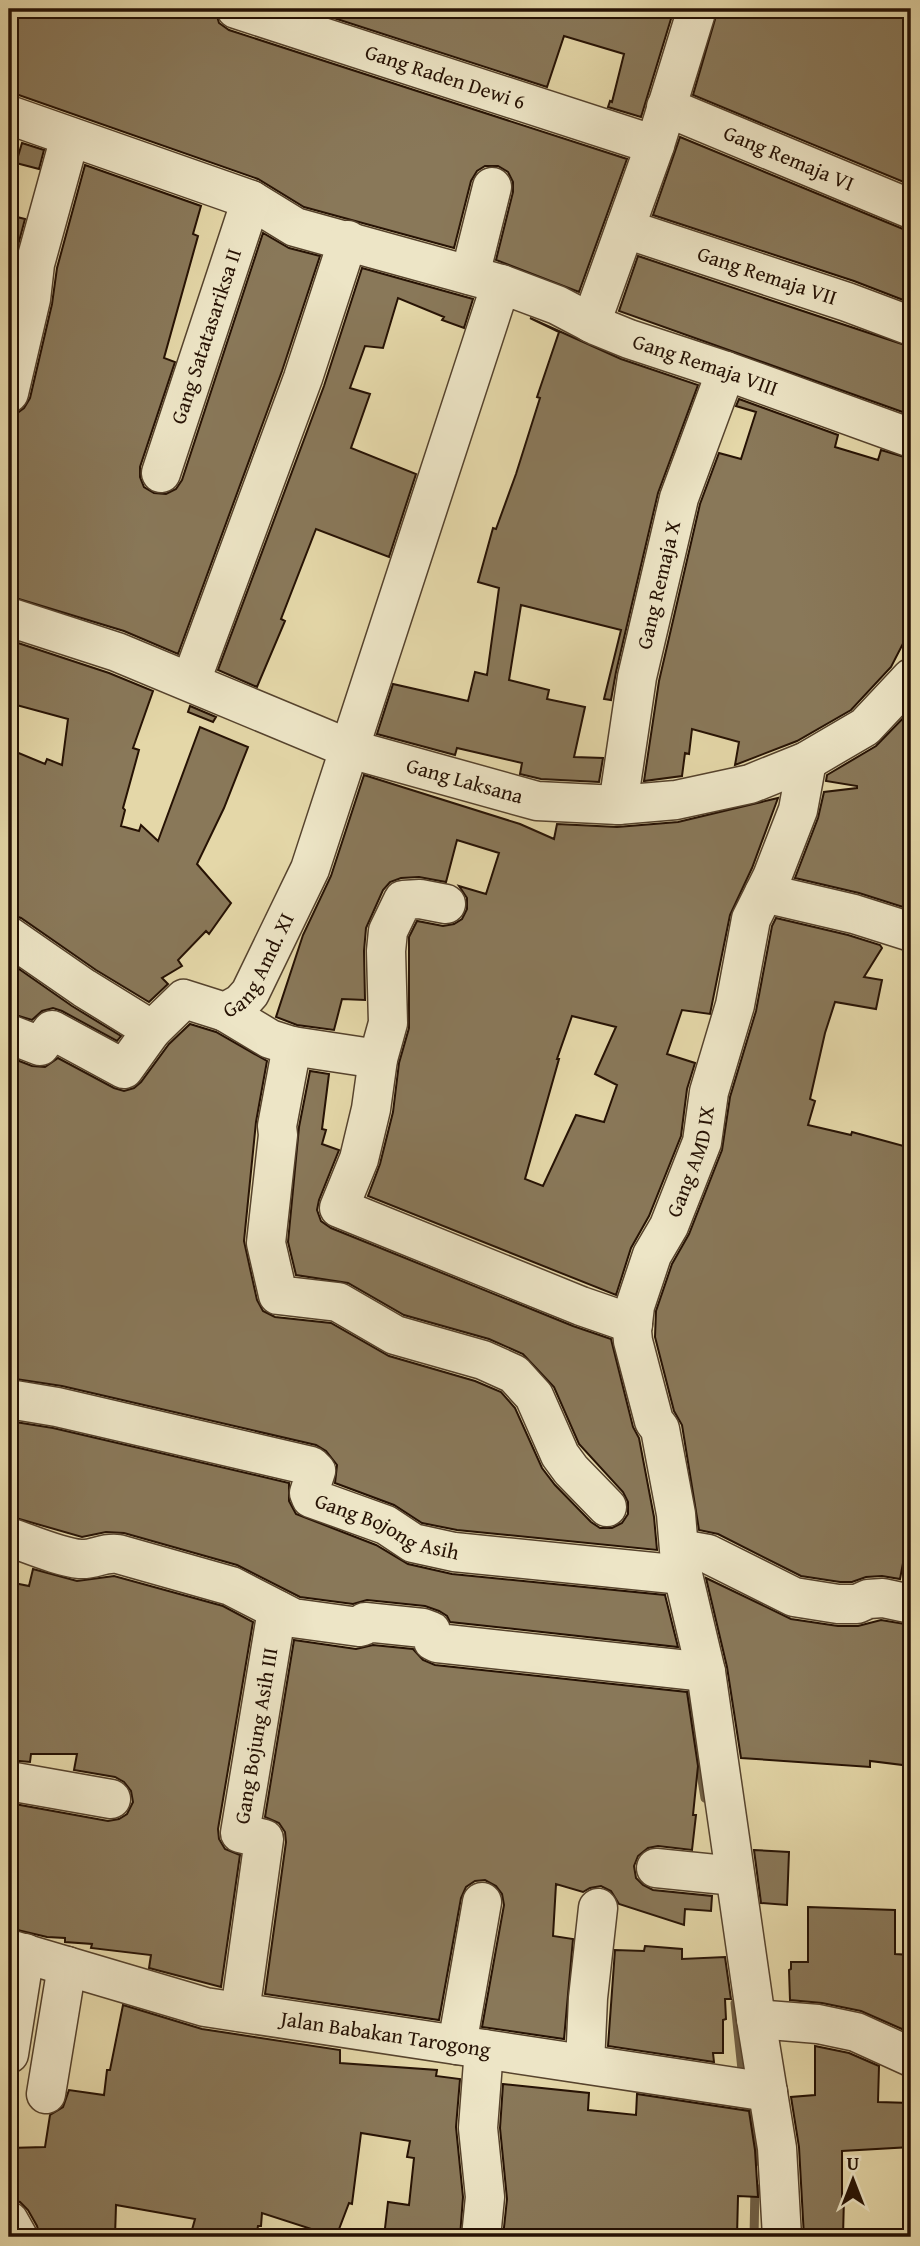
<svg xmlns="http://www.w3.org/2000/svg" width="920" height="2246" font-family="'Gentium Book Plus',serif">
<rect width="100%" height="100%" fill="#e4d7a8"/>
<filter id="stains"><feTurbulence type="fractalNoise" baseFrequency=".00286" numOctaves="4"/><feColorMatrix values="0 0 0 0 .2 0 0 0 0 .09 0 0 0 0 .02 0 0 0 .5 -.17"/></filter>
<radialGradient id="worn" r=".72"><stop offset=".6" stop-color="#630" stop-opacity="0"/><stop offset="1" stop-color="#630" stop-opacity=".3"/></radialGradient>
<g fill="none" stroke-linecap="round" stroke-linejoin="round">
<path stroke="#716045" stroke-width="9" d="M688,1695L705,1798
M735,2003L743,2079
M747,2100L755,2142V2162
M754,2237L755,2187"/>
</g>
<path fill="#897859" stroke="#261204" stroke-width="2" fill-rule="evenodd" d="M9,9H215L219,23L229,30L627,159L579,292L496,260L513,192V182L508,172L498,166H485L477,171L471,181L454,248L304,207L258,179L16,94H9Z
M306,9H674L641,117L608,107L610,101L612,102L624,54L564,36L547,87Z
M718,9H911V185L693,95Z
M680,137L903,229L911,230V303L854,281L653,215Z
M22,143L44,150L39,169L16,163Z
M85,165L201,206L193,234L198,236L164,358L175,362L140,467V477L144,487L154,493L166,494L176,489L182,480L263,233L289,248L320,256L282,371L178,654L124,631L9,596V414H16L24,408L30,398L52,304L57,268Z
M9,215L25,219L17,249L9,246Z
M638,256L911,347V415L619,311Z
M362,268L473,299L464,328L442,320L444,317L398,298L383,348L365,346L350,388L370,394L351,448L416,474L389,557L316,529L281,619L285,621L257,687L218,670L324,386Z
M530,318L621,359L698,385L658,493L616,672L611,700L604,699L621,630L521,605L509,680L549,690L547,699L585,707L574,757L603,758L599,782L541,779L520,774L522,763L457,748L455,755L377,734L393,684L468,701L475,672L487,675L499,588L478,582L493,528L496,529L516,474L540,398L537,397L559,332Z
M739,399L838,435L835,447L878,460L881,450L911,459V628L891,667L851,710L797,741L735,765L739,742L692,729L689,754L685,753L682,776L644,781L659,681L700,504L719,453L741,459L756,412L736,406Z
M9,640L109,673L153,691L133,748L139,750L123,808L125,810L121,826L139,831L141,825L158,841L200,727L248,747L224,808L197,864L231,903L209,934L206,931L178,960L182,966L162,978L168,984L149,1002L96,970L21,918L9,914V749L45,764L47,759L62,765L68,719L9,703Z
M190,706L216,717L213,722L188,712Z
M911,710V874L903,907L859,893L795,878L818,818L824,792L857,788V786L826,781L827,775L876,746Z
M364,775L520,824L554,839L557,824L617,827L678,822L778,798L752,868L730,915L710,1014L682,1010L667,1054L695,1063L687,1089L681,1136L649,1216L631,1248L616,1295L368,1196L380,1164L393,1112L399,1063L409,1028V937L417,921L443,926L454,924L462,919L467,909V898L459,886L486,894L499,853L457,840L446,882L419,877L401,878L390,882L383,890L366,928L364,951L365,1000L342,999L334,1030L297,1025L276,1017L303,935L331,876ZM572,1016L616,1027L595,1074L617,1085L604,1122L576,1115L543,1186L525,1179L559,1059H557Z
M776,918L848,935L880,945L882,948L864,977L882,980L876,1009L835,1002L825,1033L810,1099L815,1101L808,1125L851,1135L852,1132L911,1148V1543L907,1542L900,1579L882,1576L866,1577L852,1582H840L801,1576L718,1534L699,1530L682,1425L674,1411L655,1337L656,1311L672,1264L689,1234L722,1150L730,1097L756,1011L772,926Z
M9,962L72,1006L121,1036L117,1041L62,1011L53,1008L42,1011L32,1020L9,1013Z
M190,1024L216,1032L267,1061L256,1122L244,1241L257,1300L263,1311L275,1317L331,1323L389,1356L475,1381L501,1392L515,1408L542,1468L555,1485L591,1522L600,1528H612L622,1523L628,1514V1502L623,1492L579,1444L554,1387L523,1354L489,1339L404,1315L348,1283L296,1275L288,1242L299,1127L310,1071L329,1074L322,1129L326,1130L322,1144L339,1150L319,1200L317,1210L321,1221L331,1228L573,1326L611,1339L633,1427L639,1438L654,1517L657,1550L457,1530L422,1523L394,1505L335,1483L337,1465L326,1451L316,1445L62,1386L9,1378V1057L32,1066L45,1067L58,1058L114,1088L124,1091L134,1088L141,1082L169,1044Z
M9,1421L53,1428L289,1483V1501L296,1514L376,1545L408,1564L452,1574L665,1595L678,1647L450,1622L447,1616L439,1611L425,1606L367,1600L353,1604L300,1597L237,1565L124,1533L106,1532L82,1537L9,1516Z
M33,1569L77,1581L114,1576L223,1606L253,1622L218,1829L219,1839L225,1849L240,1855L221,1987L149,1968L151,1955L91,1948L92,1944L65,1942V1938L47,1937L9,1928V1803L108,1821L119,1819L127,1814L133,1802L131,1791L124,1782L115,1777L74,1770L77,1754H31L30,1762L9,1760V1582L29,1586Z
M706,1578L791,1619L838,1626H858L881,1620L911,1625V1766L870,1761V1767L741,1758L727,1667Z
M294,1640L356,1649L373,1645L413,1649L423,1660L435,1665L687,1692L698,1766L693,1815H696L692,1850L658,1846L648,1848L638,1856L634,1866L636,1878L643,1885L653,1890L712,1896L711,1911L685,1909L684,1925L619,1904L611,1891L601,1886L590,1888L583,1892L556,1884L553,1936L573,1939L564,2039L482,2027L504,1905L502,1894L496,1886L485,1880L475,1881L466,1887L461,1898L439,2020L265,1994L286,1842L285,1832L279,1823L265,1817Z
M754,1850L789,1852L787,1905L761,1903Z
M808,1907L895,1910V1954L911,1955V2033L861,2011L822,2003L790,2000L789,1970L791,1969V1962H808Z
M645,1946L682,1949V1959L725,1957L731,1999H725L726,2019L723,2020V2053H713L714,2062L608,2046L615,1950L644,1951Z
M123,2005L202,2029L340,2050V2063L437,2070L436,2076L460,2079L456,2127L463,2197L460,2237H384L388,2202L409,2205L414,2158L407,2157L410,2141L361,2133L352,2204L349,2203L336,2237L262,2213L261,2226H258L256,2237H190L195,2219L116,2205L115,2237H40L37,2226L28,2210L20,2202L9,2199V2148L45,2147L50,2115L63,2107L69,2090L104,2095L107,2070H110Z
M815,2046L849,2053L879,2066L878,2102L911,2103V2147L842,2151V2197H844L843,2237H804L799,2147L791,2097L815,2095Z
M503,2084L589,2093L588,2110L636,2115L637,2094L749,2111L755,2150L758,2197L738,2196L737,2237H503L507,2199L500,2128Z"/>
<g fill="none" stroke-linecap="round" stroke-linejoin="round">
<defs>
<g id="minor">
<path id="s1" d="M236,9L655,145"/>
<path id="s2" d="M666,107L911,209"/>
<path id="s3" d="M9,115L251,200L295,227L501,284L557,305L597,326L629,339L726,371L911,438"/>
<path id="s4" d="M626,226L635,232L847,302L911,326"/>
<path d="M470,275L492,187"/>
<path d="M591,323L655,145L697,9"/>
<path d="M9,393L31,299L35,264L70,137"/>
<path id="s5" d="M161,473L251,200"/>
<path id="s6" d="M9,617L117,652L350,749L537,801L618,805L676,800L750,784L807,761L865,727L911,678"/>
<path d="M191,681L303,378L348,240"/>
<path id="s7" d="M618,805L637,677L679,498L726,371"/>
<path d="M764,893L854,914L911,932"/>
<path d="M446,904L420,899L403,900L388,931L386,951L388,1023L378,1059L371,1109L359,1159L339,1208L581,1306L633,1324"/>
<path id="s8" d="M9,936L84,988L152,1030L184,999L225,1012L241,1003L250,993L310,869L501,284"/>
<path d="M225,1012L270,1039L292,1046L378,1059"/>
<path d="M9,1034L40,1046L52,1030L124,1069L152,1030"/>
<path d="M292,1046L277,1126L278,1135L266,1243L278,1295L338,1302L395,1335L483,1360L514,1374L534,1396L560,1455L571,1470L607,1507"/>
<path id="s9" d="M9,1399L57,1407L311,1466L316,1471L309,1493L311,1498L386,1525L413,1543L454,1552L683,1575"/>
<path d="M9,1537C30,1544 59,1557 80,1559C95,1560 102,1552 118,1554L231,1586L293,1618L359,1627L363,1626L365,1622L423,1628L431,1631L433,1641L437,1643L706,1672"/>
<path d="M680,1549L708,1554L794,1597L838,1604H857L868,1599L883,1598L911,1604"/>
<path d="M9,1781L111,1799"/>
<path d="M656,1868L735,1876"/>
<path id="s10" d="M9,1949L205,2007L768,2092"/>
<path id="s11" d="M240,2012L264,1839L240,1833L277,1610"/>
<path d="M756,2019L818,2024L856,2032L911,2057"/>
<path d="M457,2045L482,1902"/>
<path d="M9,2054L25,1953"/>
<path d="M585,2064L588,1998L598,1908"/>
<path d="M46,2094L67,1966"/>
<path d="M9,2221L18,2237"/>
<path d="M481,2237L485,2197L478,2128L484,2049"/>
<path id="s12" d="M782,2237L777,2148L756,2019L706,1672L680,1562L676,1514L660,1429L654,1421L633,1341L632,1331L635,1306L652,1255L669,1226L702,1142L709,1092L735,1005L751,919L772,877L798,810L807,761"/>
</g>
</defs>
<use href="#minor" stroke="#56432d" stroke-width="41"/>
<use href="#minor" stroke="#ede5c6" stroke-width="38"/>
</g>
<g text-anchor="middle" stroke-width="5" stroke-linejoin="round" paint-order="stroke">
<g font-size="21" fill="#261204" stroke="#ede5c6">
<text dy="7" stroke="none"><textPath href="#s1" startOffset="220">Gang Raden Dewi 6</textPath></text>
<text dy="7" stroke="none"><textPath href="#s2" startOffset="133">Gang Remaja VI</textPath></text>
<text dy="7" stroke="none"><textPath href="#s4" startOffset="150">Gang Remaja VII</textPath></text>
<text dy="7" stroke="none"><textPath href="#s5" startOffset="144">Gang Satatasariksa II</textPath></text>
<text dy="7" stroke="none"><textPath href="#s3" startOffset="742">Gang Remaja VIII</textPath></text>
<text dy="7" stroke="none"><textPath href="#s7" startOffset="224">Gang Remaja X</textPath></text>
<text dy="7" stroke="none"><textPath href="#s6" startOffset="485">Gang Laksana</textPath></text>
<text dy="7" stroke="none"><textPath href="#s8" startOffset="318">Gang Amd. XI</textPath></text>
<text dy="7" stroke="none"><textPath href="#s12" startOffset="1102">Gang AMD IX</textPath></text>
<text dy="7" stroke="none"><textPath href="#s9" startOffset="427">Gang Bojong Asih</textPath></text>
<text dy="7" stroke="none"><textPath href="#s11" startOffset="298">Gang Bojung Asih III</textPath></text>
<text dy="7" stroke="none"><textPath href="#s10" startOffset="387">Jalan Babakan Tarogong</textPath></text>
</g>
</g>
<rect width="920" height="2246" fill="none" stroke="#e4d7a8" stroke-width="35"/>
<rect x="10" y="10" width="899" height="2225" fill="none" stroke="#261204" stroke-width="3.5"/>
<rect x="18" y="18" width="885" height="2211" fill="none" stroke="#261204" stroke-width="2"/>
<g transform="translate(853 2180)" stroke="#ede5c6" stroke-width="5" paint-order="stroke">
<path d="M0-5L12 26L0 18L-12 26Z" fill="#261204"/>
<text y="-10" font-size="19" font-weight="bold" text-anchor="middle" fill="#261204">U</text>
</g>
<rect width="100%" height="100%" filter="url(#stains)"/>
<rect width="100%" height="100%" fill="url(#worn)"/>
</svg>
